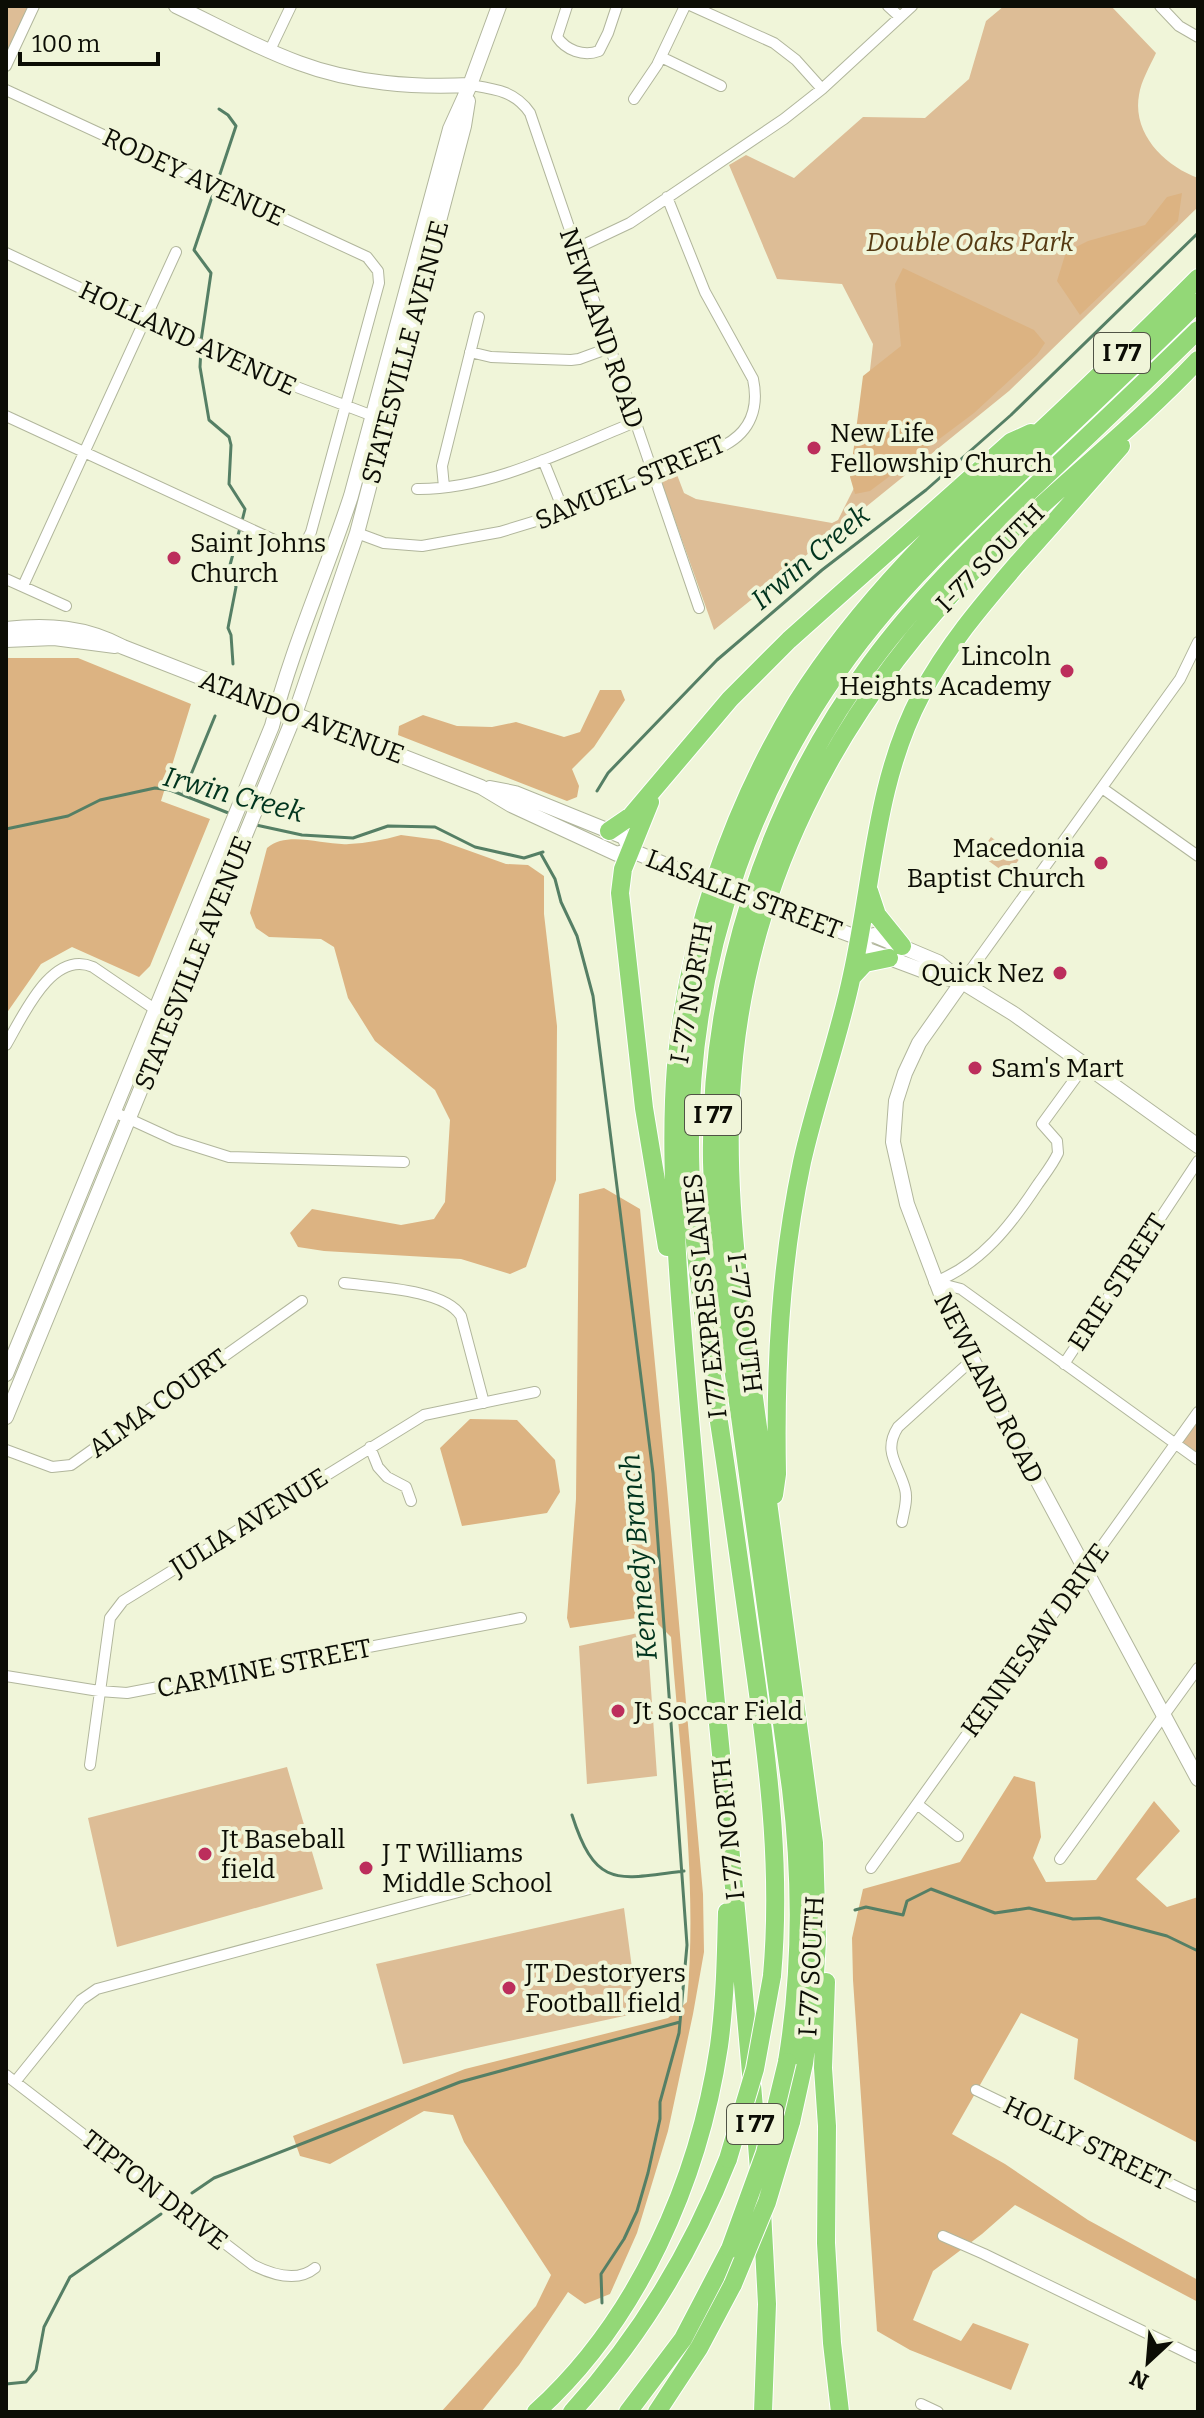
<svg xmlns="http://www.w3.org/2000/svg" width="1204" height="2418" font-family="Bitter,serif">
<rect width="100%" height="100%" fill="#f0f5d9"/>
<path fill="#ddbd96" d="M6,6H28L6,55Z
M1004,6H1111L1156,53C1150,66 1141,81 1139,95C1132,134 1165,166 1198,178V207L1009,391L714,630L660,478L676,472L684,493L696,499L832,523L838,520L857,482L873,344L842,284L777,279L729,165L746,155L794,178L863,117L925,118L969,79L986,21Z
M991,837L1020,858L1008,875L979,854Z
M1198,1420V1455L1182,1443Z
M647,1631L657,1776L587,1784L579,1646Z
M287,1767L323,1889L117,1947L88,1818Z
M624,1908L638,2013L403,2064L376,1964Z"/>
<path fill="#dcb382" d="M1182,193L1178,221L1080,315L1057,281L1066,252L1088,241L1145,225L1167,197Z
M903,268L1034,330L1045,343L1037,355L974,413L870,491L855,494L850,477L863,376L901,346L895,284Z
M6,658H78L191,704L161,801L210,819L150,966L139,977L72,947L41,964L6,1014Z
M600,690H621L625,700L594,747L572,769L579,786L577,797L567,801L398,735L399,726L423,715L457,726L492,727L516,722L564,737L580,732Z
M401,835L439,840L506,864L528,865L544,876V914L557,1026L556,1180L526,1267L510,1274L461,1259L324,1251L298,1247L290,1233L312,1209L401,1225L434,1219L445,1202L450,1120L435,1090L375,1041L348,998L334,947L321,939L269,937L256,928L250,913L267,848C288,830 324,846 349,844C367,843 383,840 401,835Z
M604,1188L640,1209L667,1488L703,1894L704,1952L693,2014L668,2131L637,2233L610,2294L585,2304L568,2292L519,2365L481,2412H441L536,2306L551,2275L464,2142L453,2115L424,2111L330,2164L300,2156L293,2136L465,2069L668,2018L687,2002C698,1882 680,1758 671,1637L650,1616L570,1628L567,1618L576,1499L579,1194Z
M470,1419L517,1420L555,1460L560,1492L547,1513L462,1526L440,1448Z
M1014,1776L1035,1782L1041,1837L1033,1858L1046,1882L1096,1880L1154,1801L1180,1831L1136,1879L1167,1907L1198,1897V2143L1074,2079L1078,2039L1021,2013L952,2134L1005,2164L1088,2220L1198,2280V2302L1015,2205L982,2234L933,2271L913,2320L961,2341L973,2323L1029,2344L1011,2390L910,2350L877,2331L853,1980L852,1938L863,1889L960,1862Z"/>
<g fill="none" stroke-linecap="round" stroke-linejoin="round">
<path stroke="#557f65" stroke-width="3" d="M218,180L236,126L228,115L219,109
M201,341L211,273L194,250L213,194
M201,348L200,367L209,420L229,437L231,445L229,484L245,509L242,521
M233,664L231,635L228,628L236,587L230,565L240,528
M597,791L608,773L717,660L822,570L926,490L1011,415L1198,233
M183,794L215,716
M256,825L302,835L353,838L388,826L435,827L475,847L524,858L543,852
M6,829L68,816L100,800L155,788L170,790L231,814
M541,854L555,879L561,902L577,936L593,996L653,1473L687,1945L679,2033L660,2102V2119L648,2173L637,2211L624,2239L601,2274L602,2303
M572,1815C596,1890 618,1879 684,1871
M855,1910L866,1907L903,1915L907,1901L931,1889L995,1913L1029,1908L1073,1919L1099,1918L1167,1936L1198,1951
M192,2193L214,2178L460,2082L680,2022
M6,2384L26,2382L36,2370L44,2327L70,2277L161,2214"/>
<defs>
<path id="street" d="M567,6L557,37C566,50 583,57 599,51L608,33L617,6
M692,6L774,43L796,60L822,89
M888,6L900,17
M1160,6L1179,26L1198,37
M270,50L291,6
M661,57L721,86
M6,66L34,6
M470,85C495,89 515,91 530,113L699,608
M6,90L367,257L378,271L379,283L311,532C305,546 298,547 285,545L6,416
M634,99L657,65L685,6
M575,249L630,223L784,119L822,89L912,6
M6,253L265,375L373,416
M470,352L491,357L571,360L579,359L609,348
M543,460L564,512
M444,487L442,466L479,317
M417,489C490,490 568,449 635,422
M357,533L384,543L422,546L500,532L559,514L725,445C751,431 759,407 753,379L705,292L667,197
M6,579L66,606
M23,586L176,252
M1102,788L1198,856
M962,982L1180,679L1198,642
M6,1045C23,1016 52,949 93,967L156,1010
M114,1112L175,1140L229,1157L404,1162
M934,1282L961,1289L1198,1460
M935,1282C981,1264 1011,1225 1038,1184C1045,1174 1053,1164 1058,1153L1057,1141L1042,1124L1085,1065
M344,1283C374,1287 445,1289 461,1316L484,1403
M1064,1364L1198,1161
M370,1447L378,1467L387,1477L406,1487L411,1501
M6,1450L52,1467L71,1465L302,1301
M902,1522C904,1511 908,1499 905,1489C899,1465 882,1452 898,1427L972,1360
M6,1676L99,1691L127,1693L521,1618
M90,1765L110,1618L123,1601L424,1415L535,1392
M917,1804L958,1836
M1060,1859L1198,1668
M871,1868L1198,1412
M6,2075L253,2265C271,2274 297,2283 315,2268
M15,2082L81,2000L97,1989L477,1887
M976,2090L1198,2197
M943,2236L984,2254L1198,2358
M921,2404L938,2412"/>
<path id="secondary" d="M176,6C216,25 257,48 299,63C352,83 415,88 470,85
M6,629C48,624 86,627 123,647L481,787L511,805L617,854L630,850
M6,640L54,638L115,646
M490,788L515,793L624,837L630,850
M630,850L695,877
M786,911L859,938L868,950L932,974L958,981
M859,938L874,935L938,962L962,982L1014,1014L1198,1146
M962,982L919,1043L905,1073L896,1101L893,1142L907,1204L950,1318L1198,1779
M6,1374L272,726C292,647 326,573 351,496L450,129L470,85L499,6
M6,1417L295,714L357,533L464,126L468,101"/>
<path id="highway" d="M650,802L623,869L620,893L644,1108L667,1247
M609,831L631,816L730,699L789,640L1011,442L1031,433
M869,891L877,915L902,946
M852,977L865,963L889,958
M774,1495L777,1474C775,1368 780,1266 802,1162C816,1099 839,1038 852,975C873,881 875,782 921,695C947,646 981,606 1017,564C1052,525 1086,486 1121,446
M772,1976C781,1875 770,1778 756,1679C746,1611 737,1543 727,1475C711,1365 690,1253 690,1142C690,955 755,769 874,624C919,569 972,520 1023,470C1082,414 1141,359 1198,302
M826,1982L823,2068L827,2126L826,2243L832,2343L840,2412
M787,2062C802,1971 802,1881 791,1789C775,1670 758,1550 742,1431C730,1342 714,1253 712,1162C709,984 765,807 871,663C918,599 975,544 1032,489C1088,436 1143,384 1198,330
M791,2122L804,2063L814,1989L817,1941L814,1843L740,1294C732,1227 727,1162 731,1095C742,890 835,711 978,566C1048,494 1129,433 1198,360
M759,2170C743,1961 720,1754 701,1545C693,1448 683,1351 677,1254C674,1191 671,1128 676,1066C688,938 730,812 797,702C861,600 947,519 1033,438C1089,386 1144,332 1198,278
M762,2211L767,2304L763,2412
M536,2412C638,2320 699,2180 719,2046C725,2002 726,1957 727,1912
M572,2412C640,2337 691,2253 728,2159
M628,2412L683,2339L730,2249
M657,2412L699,2348L733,2284"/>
</defs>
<use href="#street" stroke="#b1b69c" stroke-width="12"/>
<use href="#secondary" stroke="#b1b69c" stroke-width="16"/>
<use href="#highway" stroke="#fff" stroke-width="20"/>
<use href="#street" stroke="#fff" stroke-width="10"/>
<use href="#secondary" stroke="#fff" stroke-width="14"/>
<use href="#highway" stroke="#93d877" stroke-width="18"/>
<defs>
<path id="secondary-bridge" d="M695,877L786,911"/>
<path id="highway-bridge" d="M728,2159L755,2069L772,1976
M730,2249L765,2153L787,2062
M733,2284L767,2202L791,2122"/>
</defs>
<use href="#secondary-bridge" stroke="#b1b69c" stroke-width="16" stroke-linecap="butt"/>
<use href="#highway-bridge" stroke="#fff" stroke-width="20" stroke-linecap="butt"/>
<use href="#secondary-bridge" stroke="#fff" stroke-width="14"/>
<use href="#highway-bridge" stroke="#93d877" stroke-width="18"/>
</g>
<g fill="#bc2e5c" stroke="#f0f5d9" stroke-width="3">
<circle cx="814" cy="448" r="8"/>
<circle cx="174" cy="558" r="8"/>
<circle cx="1067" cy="671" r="8"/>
<circle cx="1101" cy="863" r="8"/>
<circle cx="1060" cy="973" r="8"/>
<circle cx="975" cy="1068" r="8"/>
<circle cx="618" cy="1711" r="8"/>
<circle cx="205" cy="1854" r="8"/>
<circle cx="366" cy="1868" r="8"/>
<circle cx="509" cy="1988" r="8"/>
</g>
<g text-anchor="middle" stroke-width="8" stroke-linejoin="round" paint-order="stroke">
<g fill="#f0f5d9" stroke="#505345" stroke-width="2">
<rect x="1094" y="333" width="56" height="40" rx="6"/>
<rect x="685" y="1095" width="56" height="40" rx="6"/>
<rect x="727" y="2104" width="56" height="40" rx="6"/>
</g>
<g font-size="24" font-weight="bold" fill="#0c0d05">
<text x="1122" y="361">I 77</text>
<text x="713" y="1123">I 77</text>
<text x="755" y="2132">I 77</text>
</g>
<g font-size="26" fill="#0c0d05" stroke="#f0f5d9">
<text transform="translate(194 177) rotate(25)" y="9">RODEY AVENUE</text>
<text transform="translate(602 328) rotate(71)" y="9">NEWLAND ROAD</text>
<text transform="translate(188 338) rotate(25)" y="9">HOLLAND AVENUE</text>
<text transform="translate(405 352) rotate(-75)" y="9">STATESVILLE AVENUE</text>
<text transform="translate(630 482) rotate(-23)" y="9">SAMUEL STREET</text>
<text transform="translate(990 558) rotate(-45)" y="9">I-77 SOUTH</text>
<text transform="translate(302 717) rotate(21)" y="9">ATANDO AVENUE</text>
<text transform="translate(744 894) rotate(21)" y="9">LASALLE STREET</text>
<text transform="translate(193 963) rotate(-68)" y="9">STATESVILLE AVENUE</text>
<text transform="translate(691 993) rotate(-80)" y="9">I-77 NORTH</text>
<text transform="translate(1117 1282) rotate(-57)" y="9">ERIE STREET</text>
<text transform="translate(705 1296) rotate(-96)" y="9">I 77 EXPRESS LANES</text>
<text transform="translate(745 1323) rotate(83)" y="9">I-77 SOUTH</text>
<text transform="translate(989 1388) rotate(63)" y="9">NEWLAND ROAD</text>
<text transform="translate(158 1403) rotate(-36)" y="9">ALMA COURT</text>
<text transform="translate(249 1522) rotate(-32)" y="9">JULIA AVENUE</text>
<text transform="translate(1035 1640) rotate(-54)" y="9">KENNESAW DRIVE</text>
<text transform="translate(264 1668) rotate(-11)" y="9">CARMINE STREET</text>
<text transform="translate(728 1829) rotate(-96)" y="9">I-77 NORTH</text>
<text transform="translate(811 1966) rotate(-87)" y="9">I-77 SOUTH</text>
<text transform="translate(1087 2143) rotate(26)" y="9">HOLLY STREET</text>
<text transform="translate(155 2190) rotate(38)" y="9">TIPTON DRIVE</text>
</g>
<g font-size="26" font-style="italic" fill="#553912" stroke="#f0f5d9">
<text x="970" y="251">Double Oaks Park</text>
</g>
<g font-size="26" fill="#0c0d05" stroke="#f0f5d9" text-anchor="start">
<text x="830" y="442">New Life<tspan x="830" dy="30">Fellowship Church</tspan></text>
<text x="190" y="552">Saint Johns<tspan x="190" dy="30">Church</tspan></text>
<text x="1051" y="665" text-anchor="end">Lincoln<tspan x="1051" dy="30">Heights Academy</tspan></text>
<text x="1085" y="857" text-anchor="end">Macedonia<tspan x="1085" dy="30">Baptist Church</tspan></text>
<text x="1044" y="982" text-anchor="end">Quick Nez</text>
<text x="991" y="1077">Sam's Mart</text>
<text x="634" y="1720">Jt Soccar Field</text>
<text x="221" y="1848">Jt Baseball<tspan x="221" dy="30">field</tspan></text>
<text x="382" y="1862">J T Williams<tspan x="382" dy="30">Middle School</tspan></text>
<text x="525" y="1982">JT Destoryers<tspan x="525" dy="30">Football field</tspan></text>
</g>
<g font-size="28" font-style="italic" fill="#00341e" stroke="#f0f5d9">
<text transform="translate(810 557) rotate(-40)" y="10">Irwin Creek</text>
<text transform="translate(234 794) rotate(15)" y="10">Irwin Creek</text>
<text transform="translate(638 1557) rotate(-95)" y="10">Kennedy Branch</text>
</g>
</g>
<rect width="1204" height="2418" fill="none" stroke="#0c0d05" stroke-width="16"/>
<g transform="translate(1148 2362) rotate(206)" stroke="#f0f5d9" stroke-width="6" paint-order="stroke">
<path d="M0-6L14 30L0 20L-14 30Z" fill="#0c0d05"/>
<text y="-12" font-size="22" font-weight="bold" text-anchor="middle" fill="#0c0d05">N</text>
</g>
<path d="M20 52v12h138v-12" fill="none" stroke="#0c0d05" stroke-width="4"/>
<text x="32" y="52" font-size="24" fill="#0c0d05" stroke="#f0f5d9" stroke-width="6" paint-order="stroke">100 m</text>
</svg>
